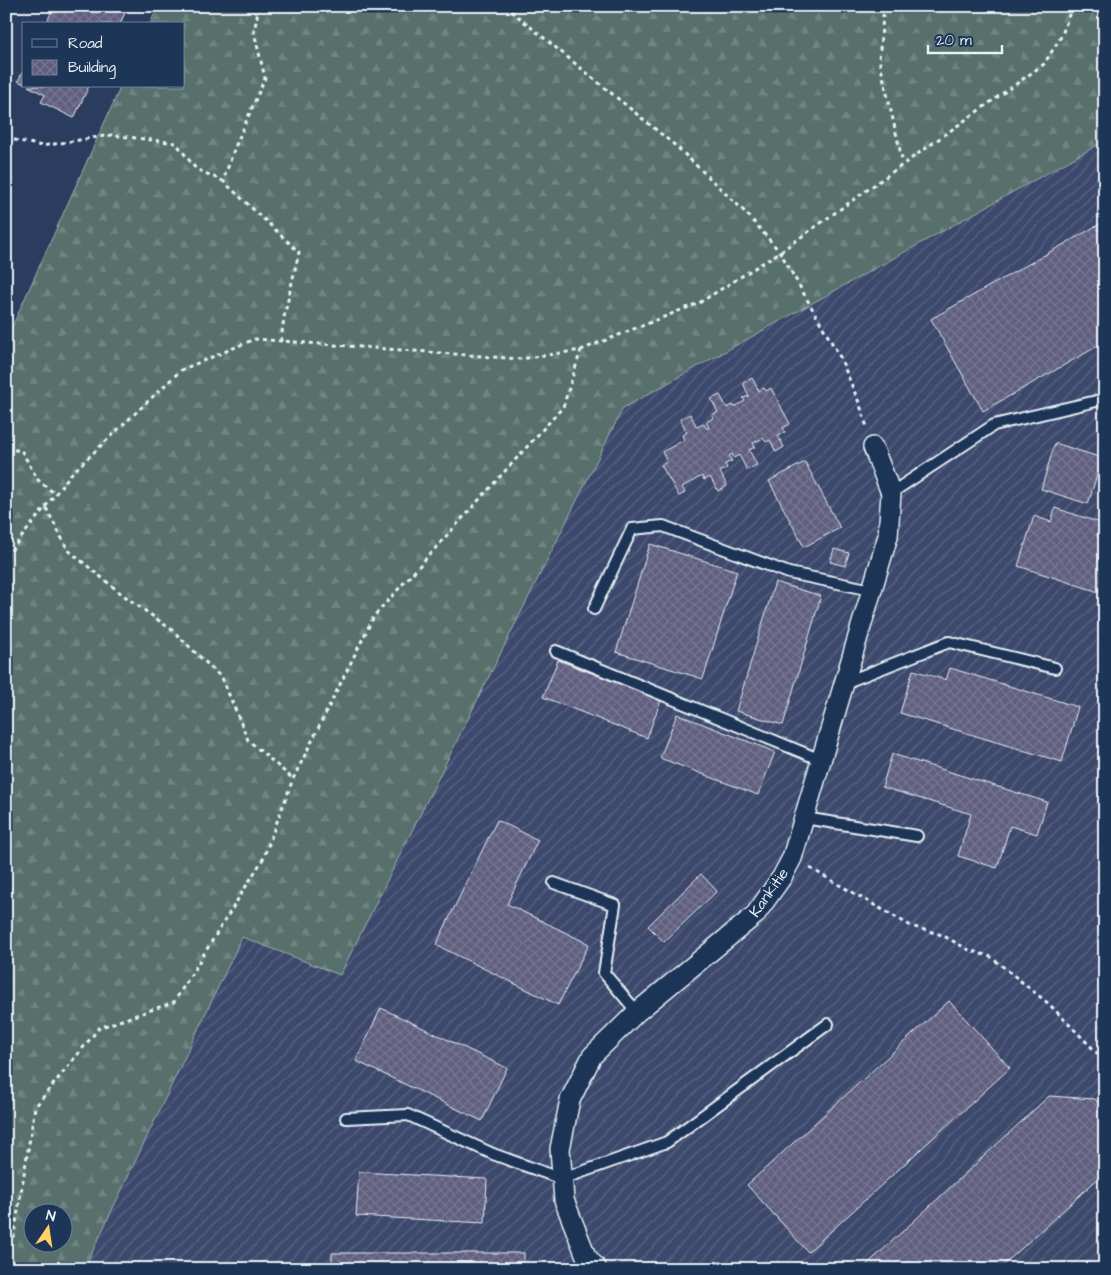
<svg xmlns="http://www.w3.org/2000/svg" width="1111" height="1275" font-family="'Architects Daughter',sans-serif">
<defs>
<pattern id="industrial-furrows" width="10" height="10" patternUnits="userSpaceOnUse" patternTransform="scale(1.25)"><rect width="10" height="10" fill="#3d4a6c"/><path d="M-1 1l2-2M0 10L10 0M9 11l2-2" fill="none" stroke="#596582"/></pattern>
<pattern id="forest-firs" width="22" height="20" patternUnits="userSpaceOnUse" patternTransform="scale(1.25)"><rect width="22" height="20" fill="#58706c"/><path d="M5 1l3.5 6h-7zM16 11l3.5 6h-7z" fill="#708582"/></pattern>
<pattern id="building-cross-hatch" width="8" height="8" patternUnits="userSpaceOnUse" patternTransform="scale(1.25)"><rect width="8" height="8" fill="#605e7f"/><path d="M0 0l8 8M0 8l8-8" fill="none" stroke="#777692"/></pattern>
</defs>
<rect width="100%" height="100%" fill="#2a3d5f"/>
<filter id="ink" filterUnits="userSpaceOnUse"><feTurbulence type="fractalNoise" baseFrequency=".02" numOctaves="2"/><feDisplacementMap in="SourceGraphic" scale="10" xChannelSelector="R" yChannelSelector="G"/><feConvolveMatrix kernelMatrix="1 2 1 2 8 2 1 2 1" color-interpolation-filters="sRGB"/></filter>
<g filter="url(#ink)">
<path fill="url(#industrial-furrows)" d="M1105,141V1269H84L242,937L340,975L623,408Z"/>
<path fill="url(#forest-firs)" stroke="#a0b0b2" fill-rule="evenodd" d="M158,6H1105V141L623,408L340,975L242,937L84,1269H6V340L121,86H184V24H150ZM32,1212H62V1242H32Z"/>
<path fill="url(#building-cross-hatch)" stroke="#e8f1f8" d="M54,6H128L120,24H46Z
M24,69V84L18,81Z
M28,86H89L74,118L41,102L45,95Z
M1105,221V342L983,411L931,319Z
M752,378L759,391L764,388L766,391L771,388L790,424L783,428L785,432L778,436L784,447L776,452L770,440L766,442L763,438L753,443L755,447L749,450L757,465L747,470L739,455L734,458L732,454L729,456L732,461L725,464L727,468L720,472L727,486L718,491L710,477L704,480L702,476L682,487L685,493L679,496L661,465L667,462L662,452L684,440L682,435L687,432L680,419L690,414L697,427L704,424L706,428H709L706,422L713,418L712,415L718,412L711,399L720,395L727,408L733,405L734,407L745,401L743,398L749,396L743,383Z
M1055,443L1102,458L1088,504L1041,489Z
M805,462L840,528L804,547L769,481Z
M1055,508L1101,523L1097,536L1105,539V594L1018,566L1034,516L1051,522Z
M650,544L737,571L703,679L616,652Z
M834,549L849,553L845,566L830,562Z
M775,582L821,596L783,725L736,711Z
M558,660L661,700L647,738L543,697Z
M950,668L1078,707L1062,762L900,713L913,670L946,680Z
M677,714L775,752L758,795L660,758Z
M892,754L1047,802L1037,834L1010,826L997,868L958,856L971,814L882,787Z
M497,820L538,840L507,904L589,944L558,1005L436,945Z
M701,874L717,891L664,942L648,926Z
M949,1001L1010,1068L808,1252L747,1185Z
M381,1008L507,1068L482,1121L356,1061Z
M1049,1096L1095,1099L1105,1110V1172L999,1269H862Z
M359,1172L487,1179L485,1223L356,1216Z
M332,1253H524V1269H332Z"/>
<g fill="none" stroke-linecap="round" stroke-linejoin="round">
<defs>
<path id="service" d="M891,493L994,425L1105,399
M594,609L632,529L663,526L789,573L872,590
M556,651L821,760
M844,683L949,642L1055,668
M804,818L917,836
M554,883L615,905L604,973L637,1012
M346,1118L408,1115L493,1154L562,1179L667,1142L828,1024"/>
<path id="minor" d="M597,1269L586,1256L564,1200L560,1149L570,1100L592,1056L637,1012L755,915L782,877L792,858L888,536L891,493L873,447"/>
</defs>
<use href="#service" stroke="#e8f1f8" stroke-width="14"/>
<use href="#minor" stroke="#e8f1f8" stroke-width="22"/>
<path stroke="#e8f1f8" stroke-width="3" stroke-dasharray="4 4" stroke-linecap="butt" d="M259,6L254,32L265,78L235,147L223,181L299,252L284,317L281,341
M505,6L677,147L747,214L780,252L840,357L860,405L867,427
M884,6L879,59L903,163
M6,138L42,146L111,135L176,143L196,169L223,181
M6,450H21L38,480L55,494
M46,508L68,550L123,595L172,630L222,678L248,740L293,779
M6,557L71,474L181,370L255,339L520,359L581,350L699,303L780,252L1044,64L1062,35L1072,6
M810,868L911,926L942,935L969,950L991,957L1049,1004L1105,1061
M6,1243L14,1235L35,1107L99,1028L174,1002L263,859L293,779L374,616L563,407L581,350"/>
<use href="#service" stroke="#1d3557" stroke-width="10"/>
<use href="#minor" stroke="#1d3557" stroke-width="19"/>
</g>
</g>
<g text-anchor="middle" stroke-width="5" stroke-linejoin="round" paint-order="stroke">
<g font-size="16" fill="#e8f1f8" stroke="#1d3557">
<text transform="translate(768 892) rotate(-55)" y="6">Kankitie</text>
</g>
</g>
<rect width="1111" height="1275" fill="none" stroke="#1d3557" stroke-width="25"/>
<rect x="12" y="12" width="1086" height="1250" fill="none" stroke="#e8f1f8" stroke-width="2" filter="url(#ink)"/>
<rect x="22" y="22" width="162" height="65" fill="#1d3557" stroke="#6e8097"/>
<rect x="32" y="39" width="25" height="8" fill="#1d3557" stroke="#6e8097"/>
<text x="68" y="48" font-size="15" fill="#e8f1f8">Road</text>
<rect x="32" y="60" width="25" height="15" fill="url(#building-cross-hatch)" stroke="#6e8097"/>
<text x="68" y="72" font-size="15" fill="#e8f1f8">Building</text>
<g transform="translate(48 1228) rotate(13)"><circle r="24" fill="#1d3557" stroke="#6e8097"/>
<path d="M0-4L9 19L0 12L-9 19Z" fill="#ffd166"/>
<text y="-8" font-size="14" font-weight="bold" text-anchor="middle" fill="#e8f1f8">N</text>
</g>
<path d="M928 45v8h74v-8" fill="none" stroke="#e8f1f8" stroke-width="2.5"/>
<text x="936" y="45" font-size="15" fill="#e8f1f8" stroke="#1d3557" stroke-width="4" paint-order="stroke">20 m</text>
</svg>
